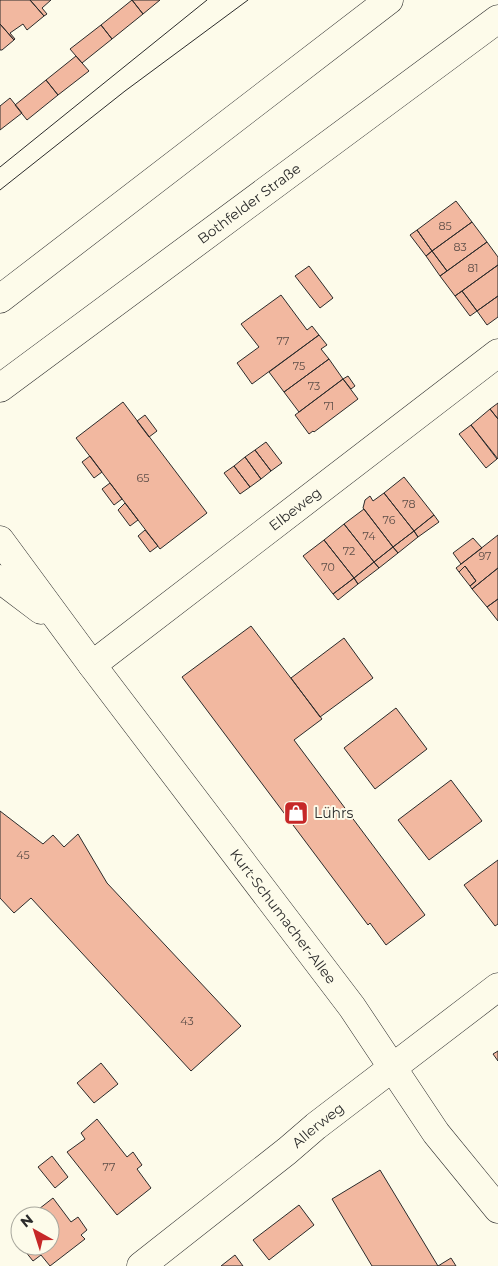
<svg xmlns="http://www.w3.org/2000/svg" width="498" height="1266" font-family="Montserrat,sans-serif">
<rect width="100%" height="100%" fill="#fdfbea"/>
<path fill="#f2b8a0" stroke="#2b2b2b" d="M0,0H30L44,16L27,30L23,24L10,33L15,39L14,40L0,24Z
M30,0H51L42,8L47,14L44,16Z
M132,0L143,14L112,39L101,25Z
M132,0H160L143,14Z
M0,24L14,40L2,50H0Z
M101,25L112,39L82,63L70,49Z
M76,56L89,71L58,95L46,80Z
M46,80L58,95L27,120L15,105Z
M10,98L22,113L0,130V106Z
M456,201L472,222L432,251L417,230Z
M472,222L487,242L447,271L432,251Z
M417,230L432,251L426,256L410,235Z
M487,242L498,257V265L455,296L440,276Z
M432,251L447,271L440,276L426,256Z
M498,265V296L477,311L462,291Z
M309,266L333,298L320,308L295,276Z
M462,291L477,311L470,316L455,296Z
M281,295L307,330L312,326L319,335L252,384L237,363L259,347L241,324Z
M498,296V317L487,325L477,311Z
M319,335L327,345L321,349L329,359L284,392L269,372Z
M329,359L343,379L299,412L284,392Z
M348,376L355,386L351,389L343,379Z
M343,379L358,399L314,432L313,431L309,434L295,415Z
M123,402L207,513L160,549L76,438Z
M498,403V419L490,409Z
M490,409L498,419V459L471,425Z
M145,415L157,431L149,437L137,421Z
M471,425L497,459L486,468L459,434Z
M266,442L282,463L271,471L255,450Z
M255,450L271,471L261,479L245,457Z
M90,456L102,472L94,478L82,462Z
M245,457L261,479L250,487L234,466Z
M234,466L250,487L240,494L224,473Z
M404,477L434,515L414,531L384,493Z
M110,483L122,499L114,505L102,489Z
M384,493L414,531L393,547L363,508L365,500L370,496L373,501Z
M125,503L138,520L130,526L118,510Z
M364,509L393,547L374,562L344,524Z
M434,515L439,522L418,537L414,531Z
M344,524L374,562L354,578L324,540Z
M145,530L158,546L150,552L138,536Z
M414,531L418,537L398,553L393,547Z
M498,535V568L472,589L470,586L476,581L465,566L459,572L456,568Z
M473,538L482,548L461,564L453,553Z
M324,540L354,578L333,594L303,556Z
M393,547L398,553L379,568L374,562Z
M374,562L379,568L358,584L354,578Z
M465,566L476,581L470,586L459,572Z
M498,568V599L487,607L472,589Z
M354,578L358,584L338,600L333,594Z
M498,599V621L487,607Z
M251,626L322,719L294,740L425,915L386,945L370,923L368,925L182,677Z
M344,638L373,678L320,717L291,678Z
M396,708L427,749L375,789L344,748Z
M451,780L482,821L429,860L398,820Z
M0,811L43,844L53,835L64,847L78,834L107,883L241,1026L191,1071L31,898L14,913L0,898Z
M498,860V924L495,926L464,885Z
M498,1051V1061L493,1054Z
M101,1063L118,1084L94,1103L77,1083Z
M97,1119L127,1157L133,1152L142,1165L137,1169L151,1188L117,1215L67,1152L85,1139L81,1133Z
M52,1156L68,1177L55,1188L38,1167Z
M380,1170L406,1213L438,1266H372L332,1199Z
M53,1198L71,1222L78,1217L87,1230L81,1235L85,1239L50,1266L41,1255L33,1261L21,1246H50V1216H30Z
M299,1205L314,1225L269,1260L253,1240Z
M235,1255L243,1266H221Z
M451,1258L456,1266H438Z"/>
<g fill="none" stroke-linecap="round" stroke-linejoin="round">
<defs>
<g id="street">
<path id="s1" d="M0,540L92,665L352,1007L436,1133L498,1209"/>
<path d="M0,579L41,610"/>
<path id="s2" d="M92,665L498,353"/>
<path id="s3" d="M141,1266L287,1151L316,1126L498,987"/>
</g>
<g id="secondary">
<path d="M0,299L389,0"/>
<path id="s4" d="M0,388L498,19"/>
</g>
</defs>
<use href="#street" stroke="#2b2b2b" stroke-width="29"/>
<use href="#secondary" stroke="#2b2b2b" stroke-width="29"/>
<use href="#street" stroke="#fdfbea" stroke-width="28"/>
<use href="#secondary" stroke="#fdfbea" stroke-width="28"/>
<path stroke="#2b2b2b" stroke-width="1" d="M0,167L207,0
M0,190L125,91L248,0"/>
</g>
<defs>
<symbol id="shop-square" viewBox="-11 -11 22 22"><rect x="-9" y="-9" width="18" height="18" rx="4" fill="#c62828" stroke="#fdfbea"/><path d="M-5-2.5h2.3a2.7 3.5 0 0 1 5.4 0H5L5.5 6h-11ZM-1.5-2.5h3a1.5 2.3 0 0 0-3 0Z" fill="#fff"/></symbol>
</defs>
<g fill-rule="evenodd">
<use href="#shop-square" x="282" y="799" width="28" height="28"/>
</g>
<g text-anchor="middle" stroke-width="4" stroke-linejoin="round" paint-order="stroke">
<g font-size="11" fill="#5d4e48">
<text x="445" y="230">85</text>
<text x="460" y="251">83</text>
<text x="473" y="272">81</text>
<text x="283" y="345">77</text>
<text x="299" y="370">75</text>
<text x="314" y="390">73</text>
<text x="329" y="410">71</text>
<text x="143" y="482">65</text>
<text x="409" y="508">78</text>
<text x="389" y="524">76</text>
<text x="369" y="540">74</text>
<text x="349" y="555">72</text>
<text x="485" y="560">97</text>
<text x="328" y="571">70</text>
<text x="23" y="859">45</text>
<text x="187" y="1025">43</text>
<text x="109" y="1171">77</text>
</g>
<g font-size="14" fill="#2b2b2b" stroke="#fdfbea">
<text dy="5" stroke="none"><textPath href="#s4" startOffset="310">Bothfelder Straße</textPath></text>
<text dy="5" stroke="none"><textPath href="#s2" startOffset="256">Elbeweg</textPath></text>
<text dy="5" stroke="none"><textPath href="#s1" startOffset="471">Kurt-Schumacher-Allee</textPath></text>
<text dy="5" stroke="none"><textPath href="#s3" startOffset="226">Allerweg</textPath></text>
</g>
<g font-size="14" fill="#2b2b2b" stroke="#fdfbea" text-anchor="start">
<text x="314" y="818">Lührs</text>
</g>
</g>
<g transform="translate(35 1231) rotate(321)"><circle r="24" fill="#fdfbea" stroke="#a9a89e"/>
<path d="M0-4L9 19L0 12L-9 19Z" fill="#c62828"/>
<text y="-8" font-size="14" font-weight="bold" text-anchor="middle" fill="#2b2b2b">N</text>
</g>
</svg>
